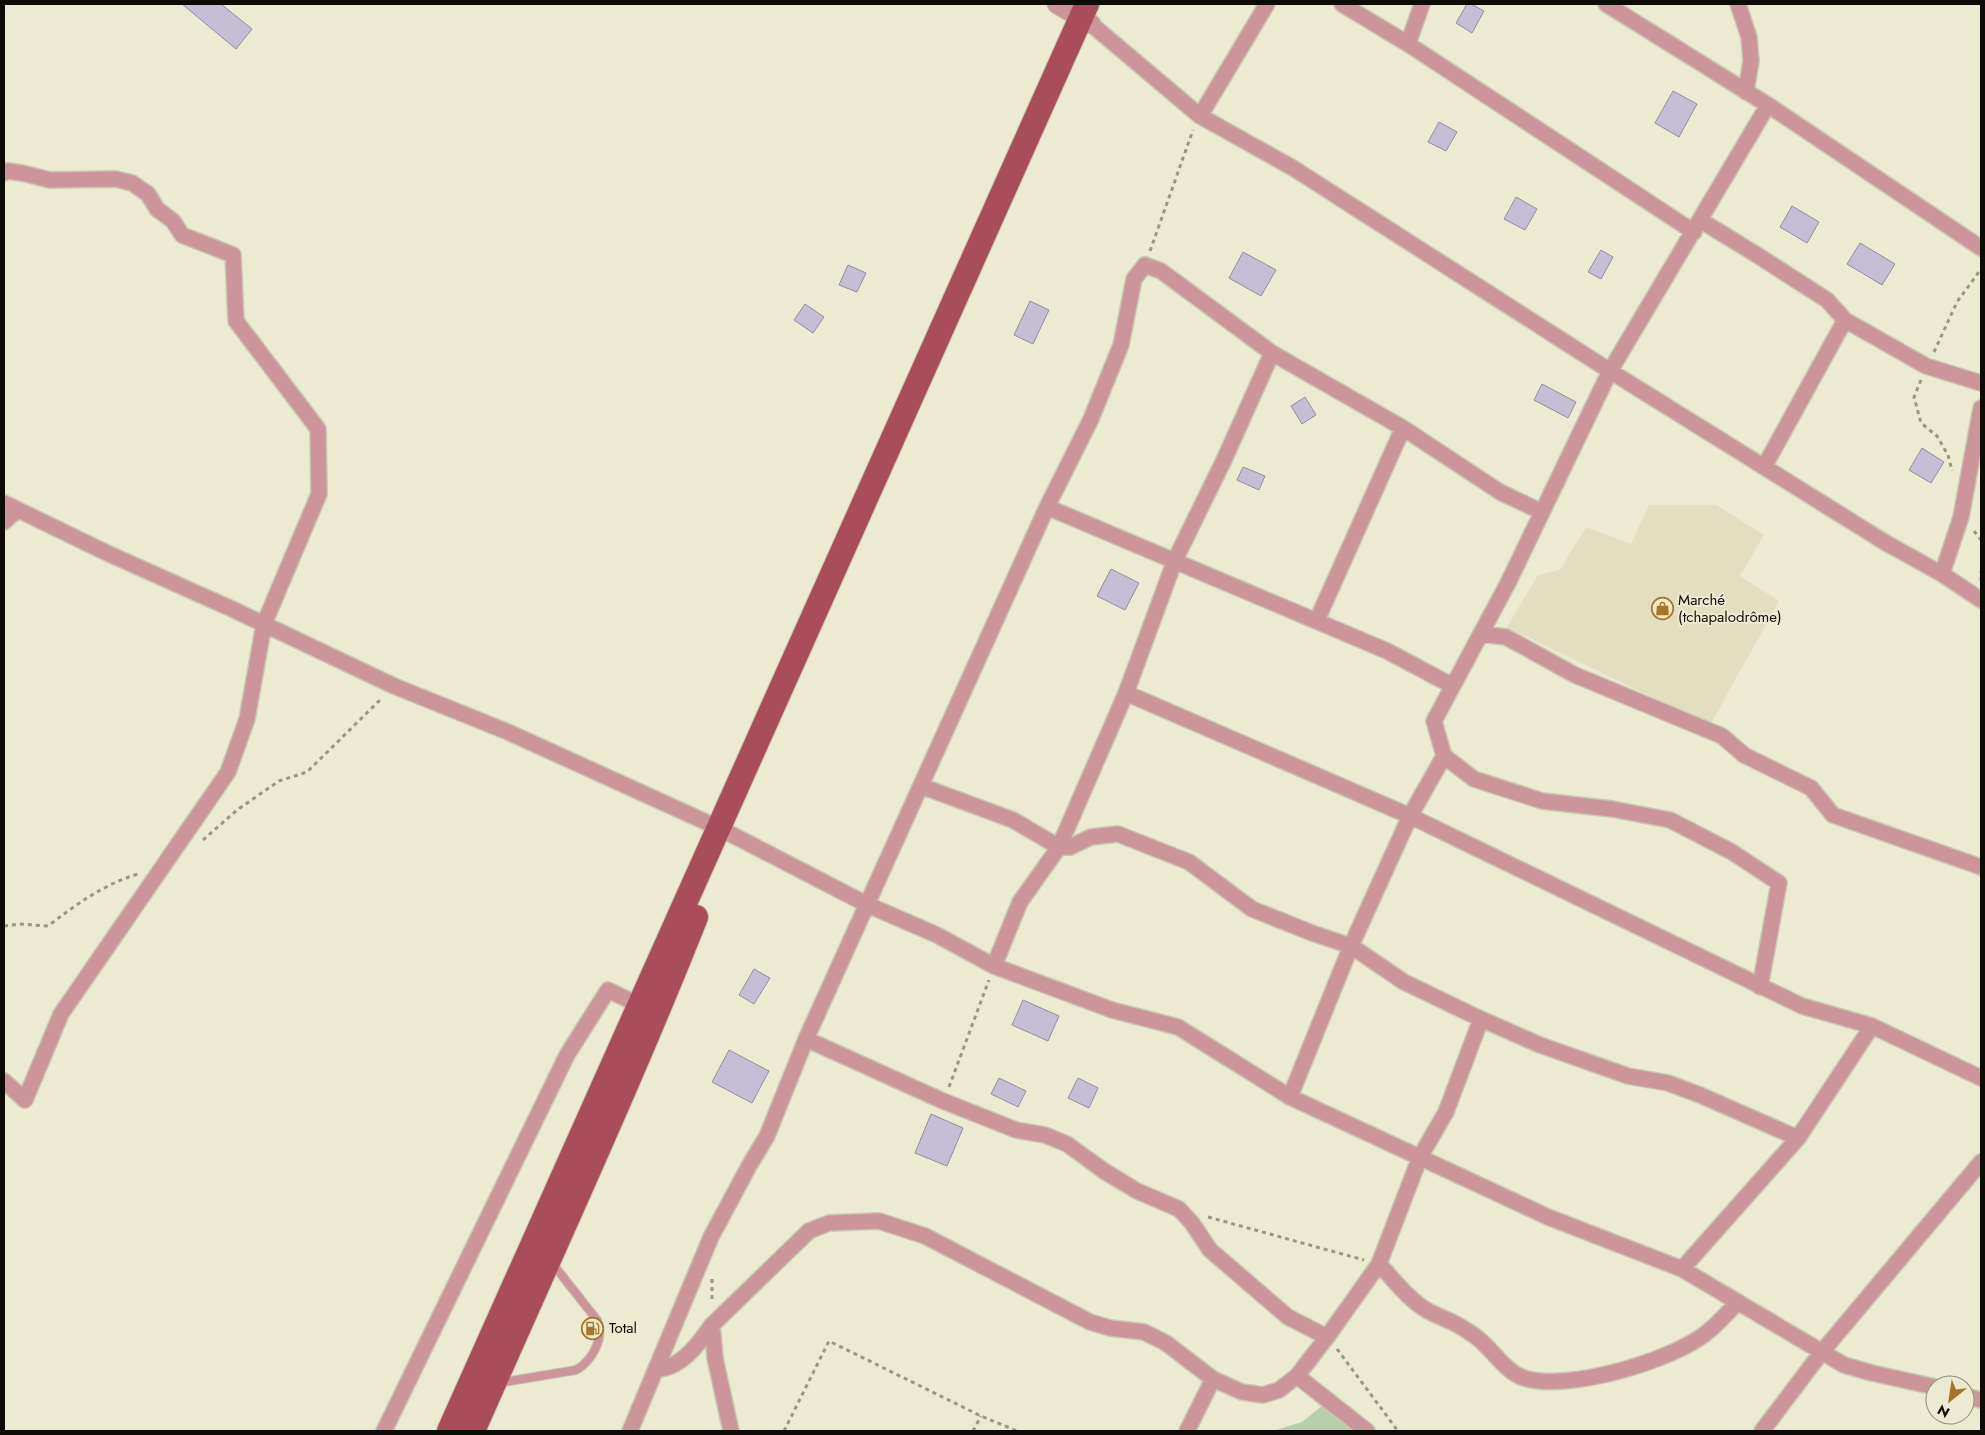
<svg xmlns="http://www.w3.org/2000/svg" width="1985" height="1435" font-family="Jost,sans-serif">
<rect width="100%" height="100%" fill="#edead2"/>
<path fill="#e2debf" d="M1649,505H1716L1764,535L1740,576L1779,601L1710,725L1507,627L1538,575L1560,570L1586,527L1631,544Z"/>
<path fill="#b6d1a9" d="M1327,1402L1362,1431H1273L1302,1422Z"/>
<path fill="#c5bfd5" stroke="#928ca1" d="M182,4H221L252,29L236,49Z
M1467,4H1471L1484,11L1472,33L1456,23Z
M1673,91L1697,104L1679,137L1655,123Z
M1439,122L1457,132L1446,151L1428,142Z
M1516,197L1537,209L1525,230L1504,219Z
M1792,206L1819,222L1807,243L1780,227Z
M1860,243L1895,264L1882,285L1847,264Z
M1601,250L1613,257L1601,279L1588,272Z
M1243,252L1276,270L1261,296L1229,278Z
M848,265L866,273L857,292L839,285Z
M1030,301L1049,310L1033,344L1014,335Z
M805,304L824,317L813,333L794,320Z
M1542,384L1576,402L1568,418L1534,400Z
M1305,397L1316,415L1302,424L1291,406Z
M1922,448L1944,462L1931,483L1909,470Z
M1243,467L1265,476L1259,490L1237,480Z
M1111,569L1139,583L1125,610L1097,596Z
M754,969L770,978L754,1004L739,995Z
M1023,1000L1059,1016L1048,1041L1012,1025Z
M729,1050L769,1071L752,1103L712,1082Z
M999,1078L1026,1091L1018,1107L991,1094Z
M1078,1078L1098,1088L1089,1108L1068,1098Z
M931,1114L963,1128L947,1166L915,1153Z"/>
<g fill="none" stroke-linecap="round" stroke-linejoin="round">
<defs>
<path id="service" d="M498,1383L576,1370C592,1361 605,1338 597,1320L552,1263"/>
<path id="minor" d="M1342,4L1408,44L1694,232
M1606,4L1768,105L1981,248
M1738,4L1749,37L1751,61L1746,92
M1091,24L1200,116L1293,168L1610,371L1886,543L1942,574L1981,600
M1408,44L1422,4
M1200,116L1267,4
M4,173L8,171L22,173L50,180L116,179L132,183L148,194L157,209L173,221L182,235L233,255L236,321L318,429L319,494L264,624L247,719L228,772L61,1014L25,1100L4,1081
M1700,220L1757,255L1827,300L1845,320L1926,366L1981,383
M1764,467L1845,320
M4,503L107,553L232,609L394,686L508,732L719,828L868,905L937,935L994,966L1112,1010L1178,1027L1290,1097L1548,1217L1682,1269L1844,1365L1872,1373L1935,1387
M1047,507L1387,651L1453,686
M4,522L17,510
M1942,574L1961,517L1981,408
M1317,620L1403,428
M1481,634L1506,637L1575,675L1722,736L1744,755L1811,788L1833,815L1981,867
M1126,693L1410,816L1802,1006L1872,1026L1981,1078
M1444,756L1474,779L1542,801L1612,809L1670,820L1732,852L1779,883L1760,987
M921,786L1013,820L1059,847H1070L1091,837L1118,834L1189,862L1252,909L1312,933L1351,946L1404,982L1481,1019L1540,1045L1628,1076L1668,1083L1700,1095L1798,1138
M994,966L1020,902L1059,847L1126,693L1175,560L1224,460L1272,353
M806,1039L943,1101L1016,1130L1045,1135L1067,1144L1104,1171L1137,1191L1179,1209L1192,1223L1210,1250L1288,1317L1327,1337
M1290,1097L1351,946L1410,816L1444,756L1434,721L1508,583L1610,371L1768,105
M1379,1264C1394,1280 1409,1300 1428,1311C1439,1317 1452,1321 1463,1328C1469,1332 1476,1336 1481,1341C1495,1353 1506,1372 1524,1378C1567,1392 1670,1361 1705,1334C1717,1325 1727,1313 1738,1302
M1682,1269L1798,1138L1872,1026
M711,1326L713,1334L715,1358L731,1431
M657,1369C680,1369 699,1344 711,1326L809,1231L829,1223L879,1221L925,1236L1090,1322L1110,1328L1144,1332L1166,1343L1213,1379
M1297,1376L1367,1431
M1965,1396L1981,1400
M384,1431L567,1055L608,990L639,1005
M630,1431L711,1237L749,1166L767,1136L806,1039L1047,507L1091,419L1121,345L1134,279L1145,265L1161,271L1272,353L1403,428L1500,492L1542,512
M1187,1431L1213,1379L1242,1392L1263,1395L1279,1390L1297,1376L1327,1337L1379,1264L1420,1157L1446,1112L1481,1019
M1762,1431L1821,1353L1981,1162"/>
<path id="tertiary" d="M1057,4L1091,24"/>
<path id="primary" d="M449,1431L1087,4
M473,1431C548,1260 627,1091 696,917"/>
</defs>
<use href="#service" stroke="#c9c6b1" stroke-width="10"/>
<use href="#minor" stroke="#c9c6b1" stroke-width="18"/>
<use href="#tertiary" stroke="#c9c6b1" stroke-width="21"/>
<use href="#primary" stroke="#c9c6b1" stroke-width="26"/>
<path stroke="#989684" stroke-width="3" stroke-dasharray="4 4" stroke-linecap="butt" d="M1150,251L1193,130
M1934,352L1957,302L1981,269
M1921,380L1914,397L1921,423L1937,436L1948,455L1952,471
M1974,531L1981,540
M1981,581V571
M203,840L237,810L279,781L307,772L382,698
M4,926L20,924L48,926C77,904 102,885 138,874
M949,1087L989,980
M1208,1217L1364,1260
M712,1279V1303
M1337,1349L1398,1431
M784,1431L829,1341L981,1416L1017,1431
M973,1431L981,1416"/>
<use href="#service" stroke="#cb959b" stroke-width="8"/>
<use href="#minor" stroke="#cb959b" stroke-width="15"/>
<use href="#tertiary" stroke="#cb959b" stroke-width="19"/>
<use href="#primary" stroke="#a94c5b" stroke-width="24"/>
</g>
<defs>
<symbol id="shop-ring" viewBox="-11 -11 22 22"><circle r="9.5" fill="#edead2" stroke="#a57629" stroke-width="1.5"/><path d="M-5-2.5h2.3a2.7 3.5 0 0 1 5.4 0H5L5.5 6h-11ZM-1.5-2.5h3a1.5 2.3 0 0 0-3 0Z" fill="#a57629"/></symbol>
<symbol id="fuel-ring" viewBox="-11 -11 22 22"><circle r="9.5" fill="#edead2" stroke="#a57629" stroke-width="1.5"/><path d="M-5.5-6h7V0h2V4h1.3V-2.5L3-4.5l.8-.8L6-3V5H2.5V1h-1V6h-7ZM-4.2-4.7v3.2H.2V-4.7Z" fill="#a57629"/></symbol>
</defs>
<g fill-rule="evenodd">
<use href="#shop-ring" x="1650" y="596" width="25" height="25"/>
<use href="#fuel-ring" x="580" y="1316" width="25" height="25"/>
</g>
<g text-anchor="middle" stroke-width="4" stroke-linejoin="round" paint-order="stroke">
<g font-size="15" fill="#0d0b05" stroke="#edead2" text-anchor="start">
<text x="1678" y="605">Marché<tspan x="1678" dy="17">(tchapalodrôme)</tspan></text>
<text x="609" y="1333">Total</text>
</g>
</g>
<rect width="1985" height="1435" fill="none" stroke="#0d0b05" stroke-width="10"/>
<g transform="translate(1950 1400) rotate(210)"><circle r="24" fill="#edead2" stroke="#939180"/>
<path d="M0-4L9 19L0 12L-9 19Z" fill="#a57629"/>
<text y="-8" font-size="14" font-weight="bold" text-anchor="middle" fill="#0d0b05">N</text>
</g>
</svg>
